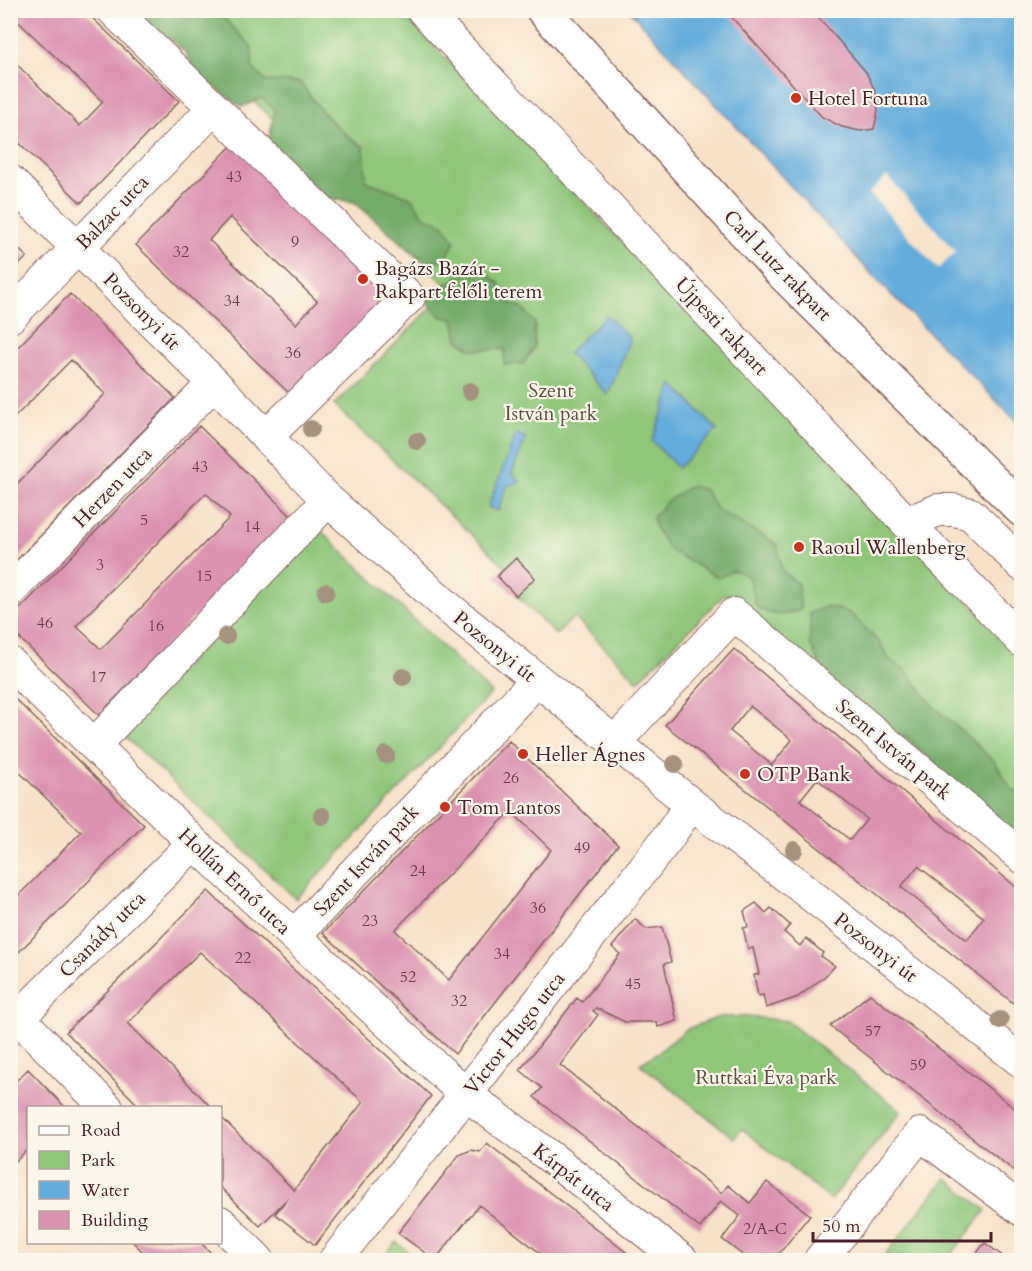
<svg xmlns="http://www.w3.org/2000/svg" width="1032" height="1271" font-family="Cardo,serif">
<rect width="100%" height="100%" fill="#fbf7ec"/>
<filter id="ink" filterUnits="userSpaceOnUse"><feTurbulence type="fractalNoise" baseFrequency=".0167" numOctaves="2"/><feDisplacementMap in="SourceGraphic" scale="12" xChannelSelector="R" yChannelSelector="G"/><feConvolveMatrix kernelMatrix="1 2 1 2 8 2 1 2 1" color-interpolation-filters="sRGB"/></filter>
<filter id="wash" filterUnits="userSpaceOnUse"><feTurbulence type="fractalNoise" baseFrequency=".008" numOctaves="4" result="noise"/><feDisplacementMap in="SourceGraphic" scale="24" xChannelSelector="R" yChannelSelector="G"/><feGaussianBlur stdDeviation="1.35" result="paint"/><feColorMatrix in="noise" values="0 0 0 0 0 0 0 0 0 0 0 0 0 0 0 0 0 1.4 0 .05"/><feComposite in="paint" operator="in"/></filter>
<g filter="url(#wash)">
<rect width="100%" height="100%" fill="#f6e2ca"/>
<path fill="#8fc679" stroke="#6c7252" stroke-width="1.5" d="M160,11H400L1021,656V849L725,594L638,681L574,617L556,635L497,576L506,567L334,405L450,289Z
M317,527L491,693L296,899L121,733Z
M719,1017H750L787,1021L901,1111L831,1200L742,1129L734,1138L640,1064L659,1052L687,1029Z
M946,1178L986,1210L947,1260H881Z
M396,1242L418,1260H381Z"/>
<path fill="#73ab69" stroke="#5e654a" stroke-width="1.5" d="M141,11H217L252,47V67L265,81L300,82C318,108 336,130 364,147L366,181L411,197L424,216L443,224L455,241L446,259L429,262L408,248L354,202L325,198L268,143L275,110L262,98L242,107L198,75L185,52L149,22Z
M480,268L499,283L508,302L521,307L535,323L534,348L523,364L504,365L505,349L473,350L458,340L454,319L442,317L427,302L434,289L454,281L457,276Z
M690,486L705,490L717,510L777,544L782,571L798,584L801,609C782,618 774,616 756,607L748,576L733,570L719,578L669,550L655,527L653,517L666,502Z
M827,606L850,613L879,642L890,660L907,671L934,707L954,724L995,762L1012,790L1021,794V840L994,815L985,800L965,794L907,737L891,733L834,693L810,644V613Z"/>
<path fill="#64acdb" stroke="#576683" stroke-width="1.5" d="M630,11H1021V426L879,282Z
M607,315L630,339L608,395L568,353Z
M673,384L717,430L678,468L652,441Z
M516,434L526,438L512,473L520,482L507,486L498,511L488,507Z"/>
<path fill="#f6e2ca" d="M887,176L956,252L938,269L869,193Z"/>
<g id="blocks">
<path fill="#dc93b0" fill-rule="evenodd" d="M10,10H84L179,101L81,203L10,134V58L80,126L103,102L10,14Z
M725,10H812L866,72L876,93L878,111L874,129L860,131L842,127L822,117Z
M233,144L392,298L295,399L136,245ZM230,217L317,301L296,324L209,240Z
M10,241L27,257L10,273Z
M70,294L175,398L10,567V491L105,394L71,360L10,422V355Z
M199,426L292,517L99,715L10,629V619ZM206,493L230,517L101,649L76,626Z
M516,558L535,578L516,596L497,576Z
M734,649L1022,892V1010L665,725ZM750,706L792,740L772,765L730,731ZM817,779L867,819L850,840L800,800ZM918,866L984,918L967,940L901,887Z
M10,694L144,825L10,961V904L81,832L10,763Z
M509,741L618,845L455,1054L323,933ZM511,811L551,850L449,980L395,930Z
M208,891L431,1096L315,1245L275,1214L288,1198L260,1226L220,1187V1116L294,1190L363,1102L200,952L128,1023L212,1108H141L66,1032Z
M756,903L766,913L771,908L790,925L784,932L800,946L806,938L823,953L821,956L835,966L824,977L798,997L766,1008L763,995L758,996L754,975L759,974L753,948L748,949L743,928L748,927L744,911Z
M635,919L646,929L662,927L671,962L664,964L677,1021L658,1027L657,1022H625L596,1008L593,1011L598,1015L560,1065L722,1193L728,1185L750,1203L767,1182L810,1215L774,1260H749L722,1239L740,1216L721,1201L700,1228L534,1097L542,1088L520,1070L577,998L582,1002L620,954L612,947Z
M870,994L1022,1114V1177L830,1026Z
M28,1069L66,1108H28V1149L10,1167V1087Z
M487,1143L549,1192L636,1260H549L479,1205L435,1260L398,1233L459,1155L471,1150L480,1152Z
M133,1242H200L218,1260H151Z
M985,1243L1008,1260H971Z"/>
</g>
</g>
<g filter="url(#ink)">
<use href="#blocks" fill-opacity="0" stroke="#866363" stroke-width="1.5"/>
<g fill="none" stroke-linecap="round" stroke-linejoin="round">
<defs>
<path id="minor" d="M113,10L409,297L267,436
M423,10L907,523L1022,641
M10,181L214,383L328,500L450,609L691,804L797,884L1022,1062
M10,317L214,108
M907,523L938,510H954L971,514L1022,565
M10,591L214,383
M10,663L194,843L465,1094L553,1159L682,1260
M615,742L734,614L1022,857
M94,745L328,500
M294,936L537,680
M10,1009L107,1108
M10,1026L194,843
M220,1222L258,1260
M335,1260L667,839L691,804
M820,1260L920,1134L1022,1210"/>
<path id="major" d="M543,10L778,269L1022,510"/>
</defs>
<use href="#minor" stroke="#866363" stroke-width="34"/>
<use href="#major" stroke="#866363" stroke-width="36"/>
<use href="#minor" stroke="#fff" stroke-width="32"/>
<use href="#major" stroke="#fff" stroke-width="33"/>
</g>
<g fill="#a3927f">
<circle cx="470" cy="391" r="9"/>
<circle cx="311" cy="429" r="9"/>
<circle cx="417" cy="441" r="9"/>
<circle cx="326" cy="592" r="9"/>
<circle cx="226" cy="636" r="9"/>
<circle cx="403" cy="677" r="9"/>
<circle cx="386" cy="755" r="9"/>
<circle cx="675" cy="764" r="9"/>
<circle cx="322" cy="816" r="9"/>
<circle cx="794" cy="850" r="9"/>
<circle cx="1000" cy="1020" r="9"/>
</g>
</g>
<g fill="#c8321e" stroke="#fbf7ec" stroke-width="2">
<circle cx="796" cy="98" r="6"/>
<circle cx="363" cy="279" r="6"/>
<circle cx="799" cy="547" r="6"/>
<circle cx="523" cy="754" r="6"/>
<circle cx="745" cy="774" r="6"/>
<circle cx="445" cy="807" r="6"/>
</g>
<g text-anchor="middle" stroke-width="4.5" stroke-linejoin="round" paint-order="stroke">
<g font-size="16" fill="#6e3c4c">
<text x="234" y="182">43</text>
<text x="295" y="247">9</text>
<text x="181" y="257">32</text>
<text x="232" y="306">34</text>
<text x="293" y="358">36</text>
<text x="200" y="472">43</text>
<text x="144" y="525">5</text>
<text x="252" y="532">14</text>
<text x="100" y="570">3</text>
<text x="204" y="581">15</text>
<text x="45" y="628">46</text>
<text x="156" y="631">16</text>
<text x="98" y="682">17</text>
<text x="511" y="783">26</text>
<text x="582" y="853">49</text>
<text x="418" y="876">24</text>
<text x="538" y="913">36</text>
<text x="370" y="926">23</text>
<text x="502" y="959">34</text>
<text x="243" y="963">22</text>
<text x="408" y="982">52</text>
<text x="633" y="989">45</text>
<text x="459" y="1006">32</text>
<text x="873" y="1036">57</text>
<text x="918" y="1070">59</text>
<text x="765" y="1234">2/A-C</text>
</g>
<g font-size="20" fill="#4a1f2b" stroke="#fbf7ec" text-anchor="start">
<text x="808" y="105">Hotel Fortuna</text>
<text x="375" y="275">Bagázs Bazár -<tspan x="375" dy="23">Rakpart felőli terem</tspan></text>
<text x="811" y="554">Raoul Wallenberg</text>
<text x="535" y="761">Heller Ágnes</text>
<text x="757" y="781">OTP Bank</text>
<text x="457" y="814">Tom Lantos</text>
</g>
<g font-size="20" fill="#4a1f2b" stroke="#fbf7ec">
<text transform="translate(112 212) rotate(-46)" y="7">Balzac utca</text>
<text transform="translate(778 265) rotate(46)" y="7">Carl Lutz rakpart</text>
<text transform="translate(142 311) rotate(45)" y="7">Pozsonyi út</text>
<text transform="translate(722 326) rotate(47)" y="7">Újpesti rakpart</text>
<text transform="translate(112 487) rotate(-46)" y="7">Herzen utca</text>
<text transform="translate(495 646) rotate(39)" y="7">Pozsonyi út</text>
<text transform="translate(894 749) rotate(40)" y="7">Szent István park</text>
<text transform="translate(366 860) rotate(-47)" y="7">Szent István park</text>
<text transform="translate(235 881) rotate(43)" y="7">Hollán Ernő utca</text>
<text transform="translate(102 934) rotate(-45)" y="7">Csanády utca</text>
<text transform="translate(876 947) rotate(38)" y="7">Pozsonyi út</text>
<text transform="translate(514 1033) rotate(-52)" y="7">Victor Hugo utca</text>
<text transform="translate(574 1177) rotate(38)" y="7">Kárpát utca</text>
</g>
<g font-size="20" fill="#5f5142" stroke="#fbf7ec">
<text x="551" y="397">Szent<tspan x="551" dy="23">István park</tspan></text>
<text x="766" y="1084">Ruttkai Éva park</text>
</g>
</g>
<rect width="1032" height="1271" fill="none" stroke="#fbf7ec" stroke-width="36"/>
<rect x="27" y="1106" width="195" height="138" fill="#fbf7ec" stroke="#b4a19f" stroke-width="1.5"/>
<rect x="39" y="1126" width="30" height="9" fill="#ffffff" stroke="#b4a19f" stroke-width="1.5"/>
<text x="81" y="1136" font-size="18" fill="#4a1f2b">Road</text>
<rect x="39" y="1151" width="30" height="18" fill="#8fc679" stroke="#b4a19f" stroke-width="1.5"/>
<text x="81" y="1166" font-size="18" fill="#4a1f2b">Park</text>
<rect x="39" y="1181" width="30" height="18" fill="#64acdb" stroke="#b4a19f" stroke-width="1.5"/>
<text x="81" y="1196" font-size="18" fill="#4a1f2b">Water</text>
<rect x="39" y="1211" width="30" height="18" fill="#dc93b0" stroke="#b4a19f" stroke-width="1.5"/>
<text x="81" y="1226" font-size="18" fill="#4a1f2b">Building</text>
<path d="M813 1232v9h178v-9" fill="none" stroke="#4a1f2b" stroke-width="3"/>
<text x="822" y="1232" font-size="18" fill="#4a1f2b" stroke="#fbf7ec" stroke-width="4.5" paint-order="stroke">50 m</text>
</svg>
